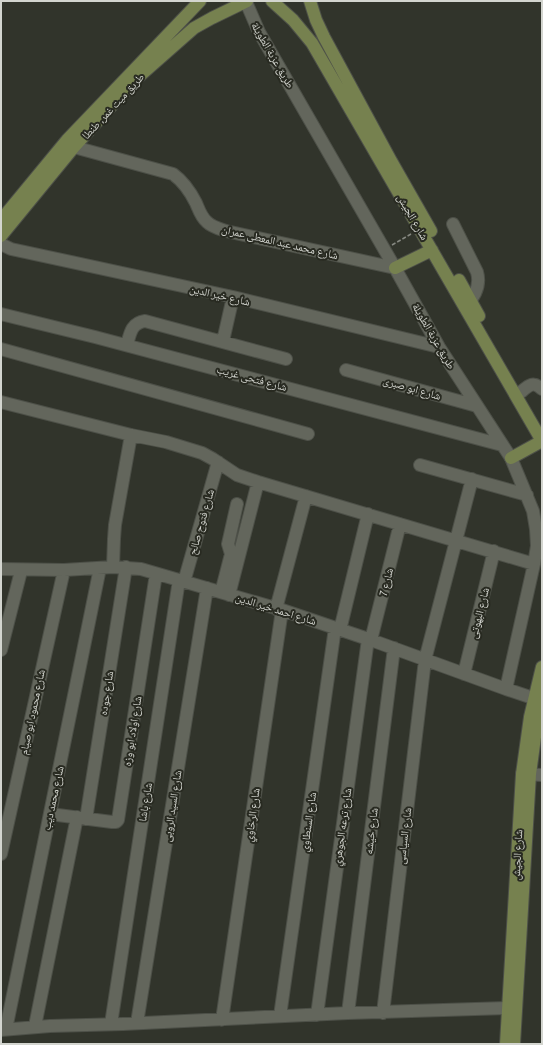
<svg xmlns="http://www.w3.org/2000/svg" width="543" height="1045" font-family="'Archivo Narrow','Noto Naskh Arabic',sans-serif">
<rect width="100%" height="100%" fill="#31342b"/>
<g fill="none" stroke-linecap="round" stroke-linejoin="round">
<defs>
<path id="minor" d="M246,2L259,32L395,268L439,347L511,458L533,511L536,529L537,546L534,564L506,689
M74,147L173,174C184,182 190,191 196,203C199,210 201,217 207,222C212,227 220,229 226,231L395,268
M453,224L477,272C481,286 475,297 465,307
M1,244L11,249L233,297L439,347
M1,314L95,337L502,445
M223,341L233,297
M127,345C130,334 131,323 145,321L286,359
M1,349L308,434
M346,370L477,406
M521,392C529,385 533,381 542,389
M1,402L131,435L166,442L202,453L213,459L237,475L258,482L534,564
M420,465L527,495
M113,567L114,539L115,525L131,435
M1,569L64,570L113,567L141,569L282,610L371,640L506,689L542,701
M184,582L218,462
M223,585L231,554L228,544L237,504
M229,595L258,482
M276,609L306,496
M340,630L368,514
M371,640L400,524
M1,650L21,571
M464,674L494,551
M522,774L542,775
M50,814L112,822H116L118,820L156,574
M86,819L126,567
M1,854L64,570
M348,1013L394,648
M383,1013L425,660L472,479
M317,1015L368,639
M280,1016L335,628
M222,1020L282,610
M137,1023L207,588
M111,1024L179,580
M35,1026L77,817
M6,1029L100,568
M1,1030L50,1026L123,1024L348,1013L507,1008"/>
<path id="major" d="M272,1L293,20L312,43L542,441
M310,1L316,20L324,37L390,159L431,231
M1,220L67,140L200,1
M1,236L74,147L135,80L194,28L212,18L247,1
M395,268L432,250
M459,280L479,316
M511,458L542,441
M506,1044L522,774L530,717L542,667
M514,1044L530,774L535,737L542,702"/>
</defs>
<use href="#minor" stroke="#4d5048" stroke-width="14"/>
<use href="#major" stroke="#4d5048" stroke-width="14"/>
<path stroke="#868881" stroke-width="1.5" stroke-dasharray="4 2" stroke-linecap="butt" d="M392,245L411,234"/>
<use href="#minor" stroke="#63665c" stroke-width="12"/>
<use href="#major" stroke="#76814f" stroke-width="12"/>
</g>
<g text-anchor="middle" stroke-width="4" stroke-linejoin="round" paint-order="stroke">
<g font-size="11" fill="#d3d5cf" stroke="#282a21">
<text transform="translate(273 55) rotate(60)" y="4">طريق عزبة الطويلة</text>
<text transform="translate(113 106) rotate(-47)" y="4">طريق ميت غمر, طنطا</text>
<text transform="translate(413 217) rotate(60)" y="4">شارع الجيش</text>
<text transform="translate(280 242) rotate(13)" y="4">شارع محمد عبد المعطى عمران</text>
<text transform="translate(220 295) rotate(13)" y="4">شارع خير الدين</text>
<text transform="translate(434 336) rotate(60)" y="4">طريق عزبة الطويلة</text>
<text transform="translate(252 378) rotate(15)" y="4">شارع فتحى غريب</text>
<text transform="translate(412 388) rotate(16)" y="4">شارع ابو صبرى</text>
<text transform="translate(201 522) rotate(-74)" y="4">شارع فتوح صالح</text>
<text transform="translate(386 582) rotate(-76)" y="4">شارع 7</text>
<text transform="translate(276 609) rotate(17)" y="4">شارع احمد خير الدين</text>
<text transform="translate(479 613) rotate(-76)" y="4">شارع البهوتى</text>
<text transform="translate(106 693) rotate(-81)" y="4">شارع جوده</text>
<text transform="translate(32 712) rotate(-78)" y="4">شارع محمود ابو صيام</text>
<text transform="translate(132 731) rotate(-81)" y="4">شارع اولاد ابو وزه</text>
<text transform="translate(53 798) rotate(-78)" y="4">شارع محمد ديب</text>
<text transform="translate(145 802) rotate(-81)" y="4">شارع باشا</text>
<text transform="translate(172 806) rotate(-81)" y="4">شارع السيد الروبى</text>
<text transform="translate(252 815) rotate(-82)" y="4">شارع الرخاوي</text>
<text transform="translate(308 822) rotate(-82)" y="4">شارع السنطاوي</text>
<text transform="translate(342 827) rotate(-82)" y="4">شارع ترعه الجوهري</text>
<text transform="translate(371 831) rotate(-83)" y="4">شارع خيشه</text>
<text transform="translate(404 836) rotate(-83)" y="4">شارع السياسى</text>
<text transform="translate(517 855) rotate(-87)" y="4">شارع الجيش</text>
</g>
</g>
<rect width="543" height="1045" fill="none" stroke="#d3d5cf" stroke-width="4"/>
</svg>
